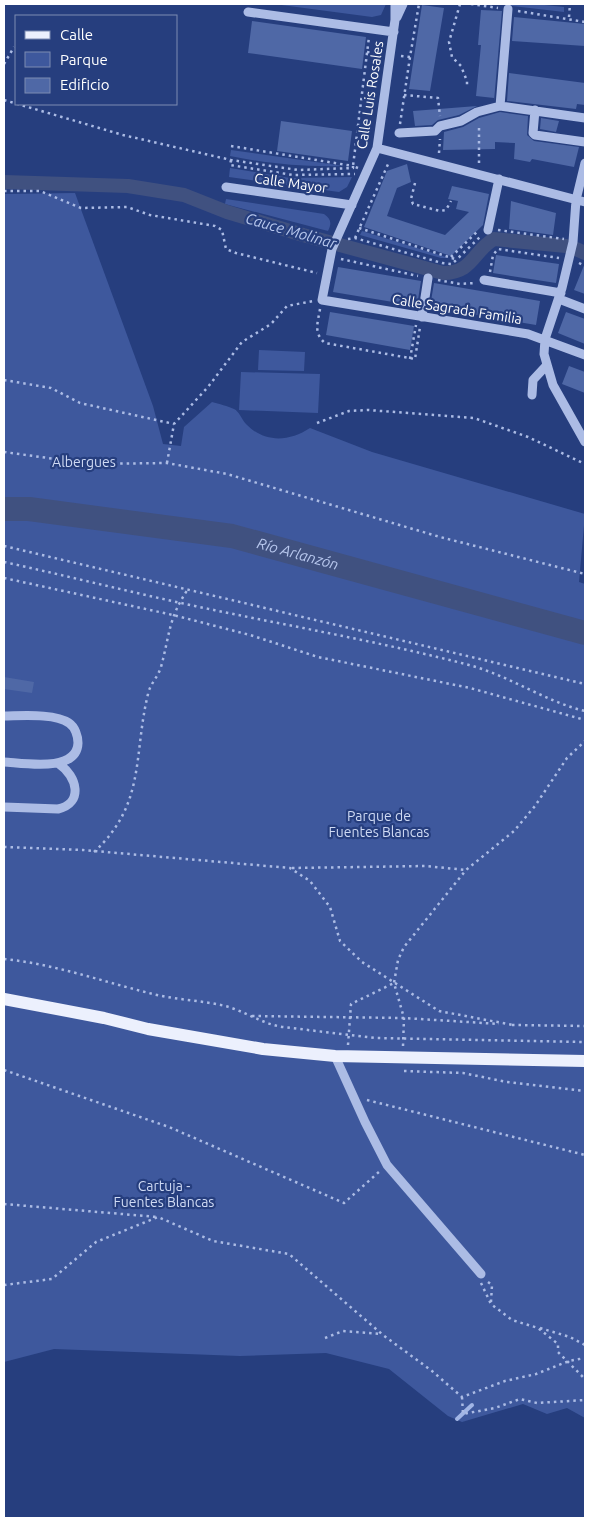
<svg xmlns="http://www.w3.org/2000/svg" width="589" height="1522" font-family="Ubuntu,sans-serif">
<rect width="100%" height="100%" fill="#263e7e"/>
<path fill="#3e589d" d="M274,4H386L381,15L372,17Z
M535,4L564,7V12L503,5Z
M231,150L344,166C302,167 270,164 230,156Z
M230,168L290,178L352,177L347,187L339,192L229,177Z
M75,193L153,406L163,444L181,446L184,427L212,402C219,404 228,406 234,409C239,411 242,420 246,424C264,443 289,442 310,428L372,452L585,514L579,582L585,584V1418L567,1408L547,1414L523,1404L462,1422L448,1416L389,1369L326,1353L240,1356L54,1349L4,1362V194Z
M226,199L324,214C331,219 332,223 328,231L225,204Z
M362,231L449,258H441L360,235Z
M259,350L305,352L304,371L258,370Z
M241,372L320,374L318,413L239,410Z"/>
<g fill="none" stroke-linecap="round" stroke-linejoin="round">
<path stroke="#a1b5e5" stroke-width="4" d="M457,1419L472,1405"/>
<path stroke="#405180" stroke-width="14" d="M4,182L128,186L184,195L227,212L303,235L443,273C473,273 473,251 494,239L566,246
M576,249L585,253"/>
<path stroke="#405180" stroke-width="24" id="s1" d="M4,509H29L232,536L585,633"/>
</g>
<path fill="#4f68a6" d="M422,5L444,8L430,91L409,89Z
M481,10L502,11L494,101V98L476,96L481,45H478Z
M514,17L585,24V46L512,41Z
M252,21L366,37L362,69L248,53Z
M509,73L585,83V105L577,104L576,109L507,101Z
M477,106L459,115L438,120L432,125L415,126L413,111Z
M500,112L528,116L527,135L534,141L579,147L574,167L532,159L530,162L514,159L515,143L495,142V149L443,150L444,132L463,127L479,118Z
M541,118L559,121L556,132L540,129Z
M281,121L352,131L348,161L277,151Z
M407,164L411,182L397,188L387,216L445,235L469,212L456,209L458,201L448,199L452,186L489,194L483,225L451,256L364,227L387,171Z
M511,201L556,213L553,235L509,229Z
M496,255L559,264L556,283L493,273Z
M585,263V294L574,290Z
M338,267L421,281L417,306L333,292Z
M434,283L540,301L536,325L430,307Z
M330,312L414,326L410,350L326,335Z
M566,312L585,319V344L558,333Z
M569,366L585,372V393L562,384Z
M4,677L34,682L32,693L4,689Z"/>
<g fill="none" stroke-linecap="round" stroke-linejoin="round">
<path stroke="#acbce5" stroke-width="2.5" stroke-dasharray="2.5 4" stroke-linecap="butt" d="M460,4L449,42L452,57L461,66L467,81V88
M471,4L498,8
M518,11L585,22
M569,17L570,4
M367,52L380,54
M401,56L410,57L419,4
M4,64L14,47
M404,95L438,98L440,116
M4,100L123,135L231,160L298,170L353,168V166
M400,124L410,57
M231,146L353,166
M439,153L440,139
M231,160L230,165L293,175L355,174
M479,163V124
M358,168L353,166L369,37
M415,183L411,199L413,204L440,211L446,210L451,201
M4,191H40L81,208L127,207L150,215L215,226L222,230L226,249L236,253L317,273
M359,228L458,260
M498,230L564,239
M355,238L389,162
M348,239L355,238L442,263L452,264L480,237
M451,257L479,230
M341,259L418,276
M579,263L585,266
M490,272L493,255L498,249L559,258
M438,280L460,284L475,283
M320,309C318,322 313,333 325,343L415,359L420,327
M410,359L416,325
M4,380L51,388L80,403L174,424
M317,423L349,411L368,410L474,418L528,437L585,464
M4,452L92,464L167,463L227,474L440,537L585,574
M167,463L174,424L208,387L242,342L271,324L287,306L313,301
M4,546L585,684
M4,562C63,575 122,590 181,603C277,624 374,640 469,665C510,676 546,702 585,711
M4,578L173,615L250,635L318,657L470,688L585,720
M4,847L83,850L290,868L310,881L330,907L340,941L362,962L439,1011L513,1025
M94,852C146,804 133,756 148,694C150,684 158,677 161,667C170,634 168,619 188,589
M292,868L426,866L466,870
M4,959C54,964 101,981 149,993C174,1000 201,1000 225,1006C245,1011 262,1024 283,1027L375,1038L585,1042
M252,1016L404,1018L499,1024
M512,1025L585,1026
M348,1045L351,1004L394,983
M403,1046L404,1018L394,983L398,960L404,947L466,870L514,831L535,806L567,758L585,741
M4,1070L169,1127L344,1203L380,1171
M404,1071L463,1073L507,1082L585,1091
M367,1100L585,1155
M4,1204L157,1217
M488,1282L492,1285L491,1302
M481,1283L491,1304L512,1320L538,1328L558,1344V1352L585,1379
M4,1285L52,1279L96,1242L158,1217L213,1241L289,1254L383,1335L432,1371L462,1397L505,1381L536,1374L569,1361L585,1358
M540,1328L570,1337L585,1345
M325,1338L343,1331L381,1334
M462,1397L463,1414L495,1408L520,1399L537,1403L585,1400"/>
<path stroke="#acbce5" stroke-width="9" d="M395,4V20L377,148L332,249L322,300L528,334L585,355
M248,12L394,32
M397,17L403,4
M500,106L508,9
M535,110L533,133L535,135L585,142
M399,133L435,131L440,126L461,121L477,112L500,106L585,118
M377,148L585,202
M585,163L576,200L573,242L562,288L545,339L544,354L553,385L585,442
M226,187L352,205
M488,230L499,179
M484,280L561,293
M559,299L585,309
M422,317L428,278
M532,395L533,380L546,366
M4,716C20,716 55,713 69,723C75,727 78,736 78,743C77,773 23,763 4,762
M4,807L58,809C84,803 77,776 59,764
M335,1056L365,1122L387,1165L481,1274"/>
<path stroke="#ecf0fd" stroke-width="12" d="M4,999L104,1018L148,1029L263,1049L335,1056L585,1061"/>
</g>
<g text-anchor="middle" stroke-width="4.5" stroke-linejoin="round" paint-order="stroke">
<g font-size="14" fill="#fff" stroke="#263e7e">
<text transform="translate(370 95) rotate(-81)" y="5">Calle Luis Rosales</text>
<text transform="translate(291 183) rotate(8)" y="5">Calle Mayor</text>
<text transform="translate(457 309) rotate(9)" y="5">Calle Sagrada Familia</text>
</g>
<g font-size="14" fill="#cfdaf4" stroke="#263e7e">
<text x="84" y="467">Albergues</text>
<text x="379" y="821">Parque de<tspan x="379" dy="16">Fuentes Blancas</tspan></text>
<text x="164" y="1191">Cartuja -<tspan x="164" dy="16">Fuentes Blancas</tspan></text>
</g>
<g font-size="15" font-style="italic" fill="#b7c7ed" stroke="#263e7e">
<text transform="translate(291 231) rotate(16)" y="5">Cauce Molinar</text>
<text dy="5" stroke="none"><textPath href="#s1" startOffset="298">Río Arlanzón</textPath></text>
</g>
</g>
<rect width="589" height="1522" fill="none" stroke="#ffffff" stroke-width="10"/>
<rect x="15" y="15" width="162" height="90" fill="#263e7e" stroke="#7d8bb2"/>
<rect x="25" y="31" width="25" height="8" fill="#ecf0fd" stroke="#7d8bb2"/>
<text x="60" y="40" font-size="15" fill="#ffffff">Calle</text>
<rect x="25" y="52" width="25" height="15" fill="#3e589d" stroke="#7d8bb2"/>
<text x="60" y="65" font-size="15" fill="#ffffff">Parque</text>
<rect x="25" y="78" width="25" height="15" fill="#4f68a6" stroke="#7d8bb2"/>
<text x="60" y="90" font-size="15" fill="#ffffff">Edificio</text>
</svg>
